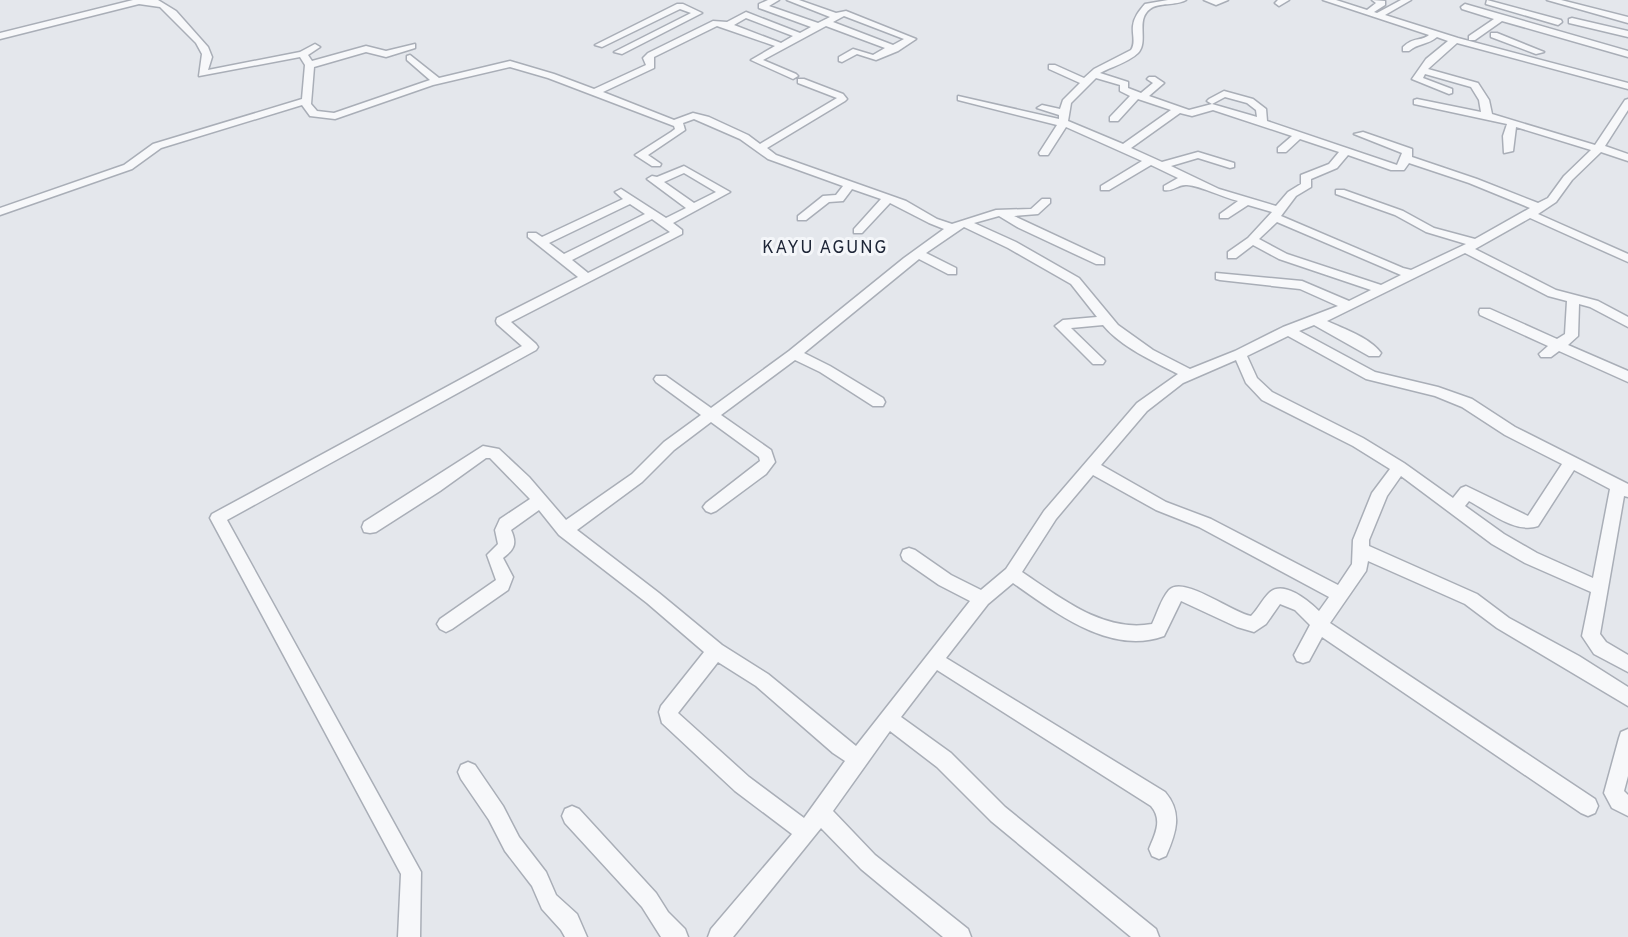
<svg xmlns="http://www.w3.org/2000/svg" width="1628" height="937" font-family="Overpass,sans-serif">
<rect width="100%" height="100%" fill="#e4e7ec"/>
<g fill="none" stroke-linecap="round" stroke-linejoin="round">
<defs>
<path id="minor" d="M133,0H158L176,11L208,47L212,57L208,70L300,52L315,44L320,47L308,55L312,61L366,46L386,51L415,44V48L386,57L366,52L314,67L311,104L317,111L334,113L430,80L407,60V56L410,55L439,78L510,61L554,74L594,89L646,65L643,58L648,53L713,21L727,22L746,12L800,33L811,27L759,8V4L768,0H779L769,6L818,23L830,17L787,0H799L836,13L846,11L916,39L898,51L876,60L857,54L842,62L839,61V57L853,49L873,55L885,48L826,26L763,60L796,74L798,76L793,79L751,60L775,46L717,26L654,57V68L603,92L674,120L693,113L709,117L748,135L760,144L837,98L798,83V79H804L843,94L847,99L845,101L767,148L776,155L906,201L937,219L952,224L996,210L1031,209L1042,199H1050V203L1038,214L1014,216L1104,258V264H1096L1019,228L999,216L974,223L1016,242L1079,278L1118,325L1153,350L1190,369L1235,351L1283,327L1338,306L1300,289L1220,280L1216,279V273L1302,281L1349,301L1371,290L1279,259L1253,245L1236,258H1228V252L1248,238L1272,212L1248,205L1228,218H1220V214L1238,201C1222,197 1201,186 1187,185C1178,184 1173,192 1164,190V186L1178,178L1151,165L1109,190H1101V186L1142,161L1066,127L1048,155H1040L1039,153L1057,125L958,100V96L1059,119V115L1037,108L1042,105L1060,109L1063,100L1080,83L1049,69V65H1055L1084,78L1094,69L1131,50C1136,43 1132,34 1133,26C1134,17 1139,11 1145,4L1168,0H1186C1176,6 1159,2 1150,9C1135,20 1149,41 1138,53C1129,62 1111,67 1100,73L1128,82V88L1141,93L1153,83L1147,79L1149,77H1155L1164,83L1149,96L1189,110L1212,104L1207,101L1209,99L1224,91L1253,99L1266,109L1267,121L1397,165L1402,153L1354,134L1363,132L1412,149V157L1477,179L1538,203L1548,198L1564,176L1591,150L1516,127L1513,151L1504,153L1503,136L1507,124L1414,104V100L1417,99L1481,112L1479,100L1471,87L1425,74L1423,78L1452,89V93L1449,94L1412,79L1426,59L1448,41L1437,37C1428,45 1418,43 1409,51H1403V47C1415,36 1420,42 1429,35L1323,0H1336L1367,10L1376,3L1372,0L1385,1V5L1374,12L1377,13L1401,0H1411L1385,15L1458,38L1628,83V89L1457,43L1428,69L1478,83L1489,100L1492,114L1595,145L1625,100L1628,99V110L1605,146L1628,154V161L1601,152L1572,180L1556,202L1538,214L1628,254V262L1530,218L1475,249L1556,290L1598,301L1628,317V327L1590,307L1579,304L1578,336L1568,345L1628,371V382L1559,351L1551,357H1541L1539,354L1548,346L1480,315L1479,312L1480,309H1490L1557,339L1565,334L1567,301L1548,296L1465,253L1327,321C1344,329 1369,337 1381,353L1379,356H1369L1314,325L1299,331L1375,372L1438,387L1472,399L1515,427L1628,484V497L1624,496L1600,634L1606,642L1628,655V672L1594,654L1582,636L1591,592L1525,563L1492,544L1401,476L1387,496L1369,540V546L1477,594L1509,618L1579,656L1628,687V706L1497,628L1465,604L1368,561L1366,571L1330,623L1595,799L1598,806L1595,813L1588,816L1581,813L1322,637L1309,661L1303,663L1297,661L1294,655L1310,625L1295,610L1280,604L1266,624L1254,632L1237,627L1181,601L1164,636C1110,656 1055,612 1013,583L988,604L946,658L1165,792C1183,813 1176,833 1166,856L1159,859L1152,856L1149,849C1155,834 1163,820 1151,806L937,670L901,717L951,753L1005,807L1156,929L1159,937H1131L991,821L937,767L890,731L833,811L875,855L968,929L971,937H943L861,869L821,828L733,937H708L711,929L792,834L735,791L662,723L659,712L661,706L704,652L647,603L559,535L539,510L511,530C517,543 515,549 503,558L513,577L508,590L452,629L446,632L440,629L437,624L440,619L496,580L487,555L498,544L495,530L500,519L530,499L490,458H486L440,491L376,532L370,533L364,532L362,527L364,522L483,446L499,449L529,477L566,520L632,474L664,442L701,415L656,382L654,379L656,376H666L711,408L789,351L904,258L944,229L929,223L890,203L862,233H854V229L881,199L852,189L843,201L829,202L806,220H798V216L823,196L836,195L843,186L768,159L740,139L694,119L683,123L685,130L648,155L661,164L660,166H652L635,155L671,132L675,129L674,126L548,78L510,67L433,85L335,119L310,116L302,105L161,148L132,169L0,215V208L124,165L153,144L302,99L305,65L300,57L199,76L202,54L196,43L160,7L139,4L0,39V33ZM844,16L904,39L893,45L833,22ZM746,18L793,36L781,43L734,25ZM1096,78L1120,85V91L1130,96L1110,117V121H1118L1138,99L1171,110L1123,144L1068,121L1071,103ZM1225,97L1247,103L1256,110L1257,117L1212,104ZM1213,110L1292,136L1278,148V152H1286L1300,139L1339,152L1329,164L1301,175V184L1288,192L1276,206L1219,189L1171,166L1198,158L1230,168L1234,167V163L1198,152L1162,162L1131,148L1180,113L1192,116ZM1348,155L1391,170H1404L1409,163L1469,183L1530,208L1475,239L1434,228L1403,211L1344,190H1336V194L1395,215L1426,232L1466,244L1411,270L1403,268L1281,216L1296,196L1311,187V179L1337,168ZM1277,222L1401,275L1381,285L1287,254L1259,239ZM964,227L1008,248L1071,284L1097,317L1063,320L1055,326L1093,364H1103L1105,361L1071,328L1103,325C1121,347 1153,361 1178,374L1137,403L1044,511L1006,569L981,590L951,575L915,550L909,548L903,550L901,555L903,560L939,585L970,601L856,746L768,674L722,645L659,593L577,530L642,482L674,450L711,422L759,457L760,461L706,503L703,507L706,511L711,513L716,511L766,474L775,462L771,450L721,415L795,360L820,372L873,406H883L885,402L883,398L830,366L804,353L919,259L948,274H956V268L926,253ZM1288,336L1366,379L1435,396L1462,407L1505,435L1562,464L1528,516L1466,486L1461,488L1453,498L1404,463L1363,438L1272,392L1257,378L1247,356ZM1236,360L1246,383L1262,400L1353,446L1390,469L1372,493L1353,540L1352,564L1338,585L1211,519L1166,502L1101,465L1147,411L1183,383ZM1574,470L1610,489L1593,578L1537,553L1504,534L1465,506L1469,501C1488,511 1515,534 1538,526ZM1093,475L1156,510L1199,527L1329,597L1319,611C1309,601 1283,579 1269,593C1262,600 1258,609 1251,616C1232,613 1184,575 1169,590C1161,599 1157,614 1152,624C1104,633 1061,598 1022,572L1056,519ZM718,662L756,686L833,753L845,761L804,818L749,777L678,713Z
M1204,0H1228L1216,5Z
M1278,0H1289L1279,6L1275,3Z
M1487,0L1561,20L1562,22L1558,25L1486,4Z
M1547,0H1561L1628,17V23Z
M677,4H683L702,13L622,54L614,52L691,13L680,9L602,47L595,45Z
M1465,4L1628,51V57L1502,21L1475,40H1469V36L1494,19L1462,9L1461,7Z
M1572,18L1628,31V37L1569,23V19Z
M1491,33H1497L1544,52L1536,54L1491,37Z
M684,166L730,192L673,223L682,230V234L511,322L536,344L538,347L536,350L227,520L421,872L420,937H398L401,874L210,518L212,514L522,346L497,324L496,321L497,318L578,277L528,237V233H536L542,237L623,199L615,192L621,189L666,218L686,208L647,179L652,176L657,177ZM684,173L716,192L694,203L664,182ZM630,204L645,214L564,254L549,243ZM652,219L670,232L588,273L572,260Z
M1628,729V776L1624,791L1628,795V816L1612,808L1604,793L1619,738L1621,732Z
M468,762L475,765L503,806L519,837L546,872L556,895L577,914L587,937H565L561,930L542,909L532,886L505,851L489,820L461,779L458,772L461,765Z
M572,806L579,809L656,893L668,912L685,929L688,937H661L642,907L565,823L562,816L565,809Z"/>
</defs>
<use href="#minor" stroke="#a9aeb7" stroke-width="3"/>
<use href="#minor" fill="#f7f8fa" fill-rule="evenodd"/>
</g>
<g text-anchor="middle" stroke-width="6" stroke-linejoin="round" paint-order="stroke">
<g font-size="18" letter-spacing="1.5" fill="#1d2536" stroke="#f4f6f9">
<text x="825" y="253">KAYU AGUNG</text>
</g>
</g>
</svg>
